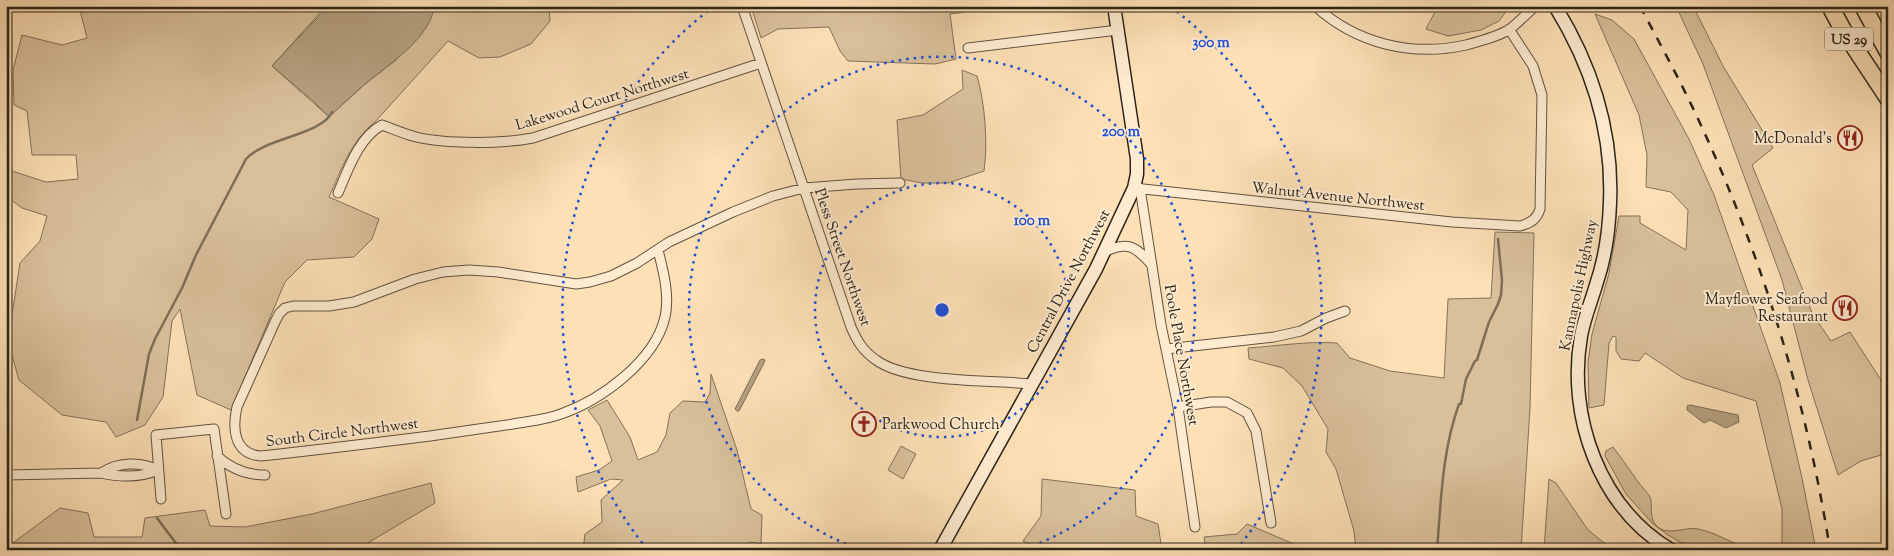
<svg xmlns="http://www.w3.org/2000/svg" width="1894" height="556" font-family="'Sorts Mill Goudy',serif">
<rect width="100%" height="100%" fill="#fde0b6"/>
<filter id="stains"><feTurbulence type="fractalNoise" baseFrequency=".004" numOctaves="4"/><feColorMatrix values="0 0 0 0 .2 0 0 0 0 .09 0 0 0 0 .02 0 0 0 .5 -.17"/></filter>
<radialGradient id="worn" r=".72"><stop offset=".6" stop-color="#630" stop-opacity="0"/><stop offset="1" stop-color="#630" stop-opacity=".3"/></radialGradient>
<path fill="#d9c09b" stroke="#82725a" d="M79,6H326L272,66L327,115L330,116L364,85L396,60L434,10V6H549L550,21L531,44L500,57L479,58L448,41L375,122C351,141 341,170 329,197L379,219L372,239L354,257L307,260L285,282L231,410L197,395L180,309L172,321L163,397L145,425L116,437L106,422L62,415L19,380L8,341L20,263L40,241L47,216L22,208L6,196V169L46,182L78,179L76,155H32L27,111L14,105L13,70L22,35L62,45L87,38Z
M751,6H983V10L950,14L956,59L935,64L848,61L840,51L829,27L778,29L761,38Z
M1438,6H1510L1499,21L1481,30L1448,36L1426,29Z
M1676,6H1693L1723,66L1773,148L1752,165L1813,315L1831,341L1850,332L1888,391V453L1861,461L1838,475L1808,380L1782,280L1703,64Z
M1595,14L1612,20L1634,39L1689,139L1714,195L1780,383L1802,478L1816,550H1772L1782,547V509L1756,401L1683,378L1645,353L1639,361L1621,359L1616,351V337L1613,336L1609,343L1604,405L1589,408L1588,362L1592,334L1609,273L1619,216H1640V223L1686,250L1688,210L1671,192L1646,187L1647,155L1639,115Z
M962,70L977,76C985,104 988,142 984,171L948,183H922L901,179L897,120L923,115L963,89Z
M1495,232L1534,233L1530,408L1521,550H1356L1354,531L1336,469L1326,452L1328,429L1302,386L1283,368L1249,359L1248,348C1278,346 1307,341 1337,343L1350,358L1390,371L1444,378L1448,299L1491,298Z
M711,374L737,450L751,509L762,515L761,544L750,542L736,550H583L585,534L602,522L601,500L623,480L611,479L578,492L576,477L599,470L612,461L600,426L588,410L607,400L630,437L638,460L657,452L666,435L670,413L683,401L705,402L710,393Z
M901,446L916,454L903,479L888,470Z
M1613,447C1622,459 1630,470 1638,482C1642,487 1647,492 1650,497C1653,505 1649,516 1655,524C1665,538 1685,526 1698,529C1720,533 1738,549 1760,550H1694L1668,535L1653,524L1626,494L1605,456L1606,451Z
M1042,479L1135,490L1136,516L1158,524L1162,550H1044L1023,541L1041,516Z
M1549,479L1556,483L1588,530L1613,550H1544Z
M431,483L435,503L356,550H6V544L10,545L60,508L88,513L94,537H142L145,518L205,510L210,526L245,527L312,514Z
M1247,524L1308,550H1206L1204,537L1237,534Z"/>
<path fill="#b6a080" stroke="#7e6e56" d="M328,6H434C432,37 387,66 365,84C353,94 342,105 330,116L327,115L313,101L272,66Z
M763,359L765,360L764,363L739,411H737L735,409L760,360Z
M1690,405L1738,415L1739,422L1726,428L1710,420L1704,423L1687,410V406Z"/>
<g fill="none" stroke-linecap="round" stroke-linejoin="round">
<path stroke="#7e6e56" stroke-width="2.5" d="M137,420L149,354L155,339L182,288L196,255L246,159C264,138 322,135 332,112
M157,518L181,550
M1437,550C1441,501 1442,451 1459,404H1461L1466,379L1475,361L1477,360L1489,322L1498,304L1501,295L1502,280L1498,239"/>
<defs>
<path id="street" d="M742,6L851,327C857,341 863,351 876,360C907,383 991,380 1031,384
M1315,6C1357,44 1412,57 1466,45C1481,41 1497,37 1510,29C1519,22 1527,13 1536,6
M968,48L1118,30
M1134,188L1452,222L1520,226C1531,223 1537,219 1540,209L1542,95L1533,66L1509,29
M1140,188L1161,325L1178,407L1195,527
M338,193C348,170 359,137 382,125C393,129 404,134 416,137C445,144 503,144 533,138L761,63
M658,250C663,270 670,295 665,317C655,361 601,400 561,414C545,420 529,421 513,424C485,428 458,432 430,436C374,443 317,450 261,456C234,454 232,429 237,407L275,322L279,314L285,308L293,306H329L354,302L415,279L443,272L469,270L498,272L576,284L590,282L611,276L637,263L669,242L733,212L773,196L804,188L857,184L900,183
M1104,252C1128,240 1136,247 1152,265
M1166,349L1274,337L1301,331L1326,318L1345,311
M1178,407L1211,402H1227L1247,413L1256,431L1271,523
M217,456C231,469 246,475 265,475
M101,473C118,462 140,461 158,470
M6,475L101,473C119,477 140,478 158,470
M161,499L156,435L214,429L226,514"/>
<path id="secondary" d="M1555,6C1592,66 1613,133 1610,203C1609,231 1605,259 1596,285C1591,302 1584,319 1581,336C1567,416 1599,507 1671,550
M940,550L1096,269L1134,188L1137,174V159L1114,6"/>
<path id="highway" d="M1830,6L1843,30L1888,98
M1863,6L1888,52"/>
</defs>
<use href="#street" stroke="#605240" stroke-width="11"/>
<use href="#secondary" stroke="#2b2318" stroke-width="15"/>
<use href="#highway" stroke="#2b2318" stroke-width="19"/>
<use href="#street" stroke="#feebd0" stroke-width="9"/>
<use href="#secondary" stroke="#feebd0" stroke-width="12"/>
<use href="#highway" stroke="#fde0b6" stroke-width="16"/>
<path stroke="#2b2318" stroke-width="2.5" stroke-dasharray="9 9" stroke-linecap="butt" d="M1640,6C1660,44 1681,82 1699,121C1762,256 1807,402 1830,550"/>
</g>
<g fill="none" stroke="#1d4ed8" stroke-width="2.5" stroke-dasharray="2.5 5">
<circle cx="942" cy="310" r="127"/>
<path d="M860 549A253 253 0 1 1 1024 549"/>
<path d="M647 549A380 380 0 0 1 713 7M1171 7A380 380 0 0 1 1237 549"/>
</g>
<defs>
<symbol id="restaurant-ring" viewBox="-11 -11 22 22"><circle r="9.5" fill="#feebd0" stroke="#8f2418" stroke-width="1.5"/><path d="M-5-6h1v4h1v-4h1v4h1v-4h1v5L-1.5 .5V6h-2V.5L-5-1ZM5-6V6H3V1.5H1.5Q1.5-4 5-6Z" fill="#8f2418"/></symbol>
<symbol id="church-ring" viewBox="-11 -11 22 22"><circle r="9.5" fill="#feebd0" stroke="#8f2418" stroke-width="1.5"/><path d="M-1.2-6h2.4v3.5h3.3v2.4h-3.3V6h-2.4V-.1h-3.3v-2.4h3.3Z" fill="#8f2418"/></symbol>
</defs>
<g fill-rule="evenodd">
<use href="#restaurant-ring" x="1836" y="124" width="28" height="28"/>
<use href="#restaurant-ring" x="1831" y="294" width="28" height="28"/>
<use href="#church-ring" x="850" y="410" width="28" height="28"/>
</g>
<g text-anchor="middle" stroke-width="4" stroke-linejoin="round" paint-order="stroke">
<rect fill="#feebd0" stroke="#6a5f4f" stroke-width="1" x="1825" y="27.5" width="48" height="23" rx="4"/>
<g font-size="14" font-weight="bold" fill="#2b2318">
<text x="1849" y="44">US 29</text>
</g>
<g font-size="15" fill="#2b2318" stroke="#feebd0">
<text transform="translate(602 99) rotate(-17)" y="5">Lakewood Court Northwest</text>
<text transform="translate(1338 196) rotate(6)" y="5">Walnut Avenue Northwest</text>
<text transform="translate(843 257) rotate(71)" y="5">Pless Street Northwest</text>
<text transform="translate(1068 281) rotate(-62)" y="5">Central Drive Northwest</text>
<text transform="translate(1578 285) rotate(-78)" y="5">Kannapolis Highway</text>
<text transform="translate(1182 355) rotate(80)" y="5">Poole Place Northwest</text>
<text transform="translate(342 432) rotate(-7)" y="5">South Circle Northwest</text>
</g>
<g font-size="15" fill="#2b2318" stroke="#feebd0" text-anchor="end">
<text x="1832" y="143">McDonald's</text>
<text x="1828" y="304">Mayflower Seafood<tspan x="1828" dy="17">Restaurant</tspan></text>
<text x="882" y="429" text-anchor="start">Parkwood Church</text>
</g>
</g>
<circle cx="942" cy="310" r="8" fill="#1d4ed8" stroke="#feebd0" stroke-width="2.5"/>
<g font-size="15" text-anchor="middle" font-weight="bold" fill="#1d4ed8" stroke="#feebd0" stroke-width="4" stroke-linejoin="round" paint-order="stroke">
<text x="1211" y="47">300 m</text>
<text x="1121" y="136">200 m</text>
<text x="1032" y="225">100 m</text>
</g>
<rect width="1894" height="556" fill="none" stroke="#fde0b6" stroke-width="25"/>
<rect x="8" y="8" width="1879" height="541" fill="none" stroke="#2b2318" stroke-width="2.5"/>
<rect x="12" y="12" width="1869" height="531" fill="none" stroke="#2b2318"/>
<rect width="100%" height="100%" filter="url(#stains)"/>
<rect width="100%" height="100%" fill="url(#worn)"/>
</svg>
